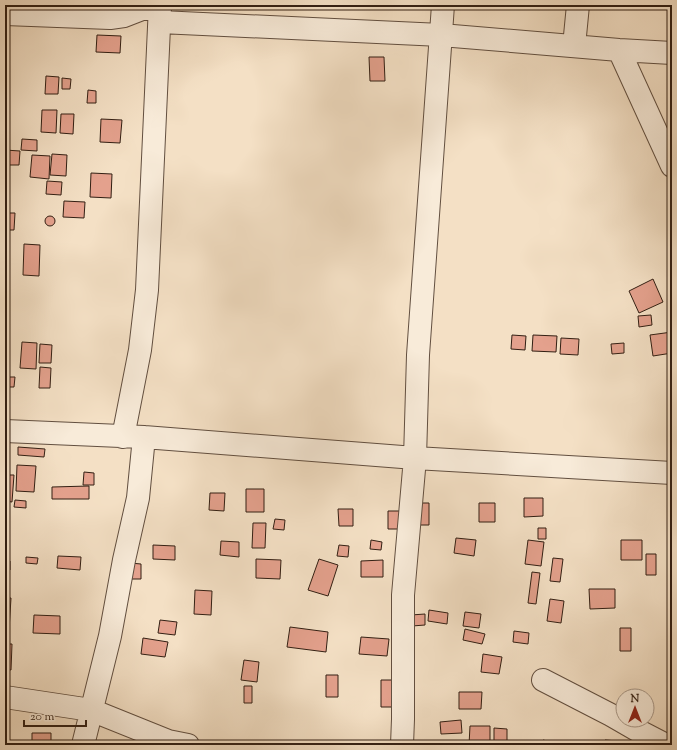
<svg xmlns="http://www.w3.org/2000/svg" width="677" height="750" font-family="'Sorts Mill Goudy',serif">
<rect width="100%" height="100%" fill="#f4e0c5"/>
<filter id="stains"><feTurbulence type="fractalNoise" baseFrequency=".005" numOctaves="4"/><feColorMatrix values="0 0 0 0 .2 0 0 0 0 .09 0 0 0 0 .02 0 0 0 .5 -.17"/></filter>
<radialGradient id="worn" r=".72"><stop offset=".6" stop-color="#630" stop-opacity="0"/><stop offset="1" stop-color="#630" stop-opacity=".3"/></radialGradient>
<path fill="#e4a18d" stroke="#321f13" d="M97,35L121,36L120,53L96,52Z
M369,57H384L385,81H370Z
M46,76L59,77L58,94H45Z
M62,78L71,79L70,89H62Z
M88,90L96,91V103H87Z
M42,110H57L56,133L41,132Z
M61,114H74L73,134L60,133Z
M101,119L122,120L120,143L100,142Z
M22,139L37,140V151L21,150Z
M5,150L20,151L19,165H5Z
M52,154L67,155L66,176L50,175Z
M32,155L50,156L49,179L30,177Z
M91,173L112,174L111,198L90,197Z
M47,181L62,182L61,195L46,194Z
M64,201L85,202L84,218L63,217Z
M5,213H15L14,230H5Z
M45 221a5 5 0 1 1 10 0a5 5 0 1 1-10 0Z
M24,244L40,245L39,276L23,275Z
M653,279L663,302L639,313L629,291Z
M651,315L652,325L639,327L638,316Z
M672,332V353L653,356L650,335Z
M512,335L526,336L525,350L511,349Z
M533,335L557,336L556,352L532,351Z
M561,338L579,339L578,355L560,354Z
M22,342L37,343L36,369L20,368Z
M624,343V353L612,354L611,344Z
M40,344L52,345L51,363H39Z
M40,367L51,368L50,388H39Z
M5,377H15L14,387H5Z
M18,447L45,449L44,457L18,455Z
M17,465L36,466L34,492L16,491Z
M84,472L94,473V485H83Z
M5,475H14L12,502L5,501Z
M89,486V499H52V487Z
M246,489H264V512H246Z
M210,493H225L224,511L209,510Z
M524,498H543V516L524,517Z
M15,500L26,501V508L14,507Z
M415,503H429V525H415Z
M479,503H495V522H479Z
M338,509H353V526H339Z
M388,511H400L401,529H388Z
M275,519L285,520L284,530L273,529Z
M253,523H266L265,548H252Z
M538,528H546V539H538Z
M456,538L476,540L474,556L454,553Z
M371,540L382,542L381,550L370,549Z
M528,540L544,542L541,566L525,564Z
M621,540H642V560H621Z
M221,541L239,542V557L220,555Z
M153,545L175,546V560L153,559Z
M339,545L349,546L348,557L337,556Z
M646,554H656V575H646Z
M58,556L81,557L80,570L57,568Z
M26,557L38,558L37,564L26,563Z
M553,558L563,559L560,582L550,581Z
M256,559L281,560L280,579L256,578Z
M319,559L338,565L328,596L308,590Z
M5,560L10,561V570H5Z
M383,560V577H361V561Z
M130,563L141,564V579H129Z
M532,572L540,573L536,604L528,603Z
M589,589H615V608L590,609Z
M195,590L212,591L211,615L194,614Z
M5,598H11L9,630H5Z
M550,599L564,601L561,623L547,621Z
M429,610L448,613L447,624L428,621Z
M465,612L481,614L479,628L463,626Z
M425,614V625L412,626L411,615Z
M34,615L60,616V634L33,633Z
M160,620L177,622L175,635L158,633Z
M290,627L328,632L326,652L287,647Z
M620,628H631V651H620Z
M465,629L485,634L482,644L463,640Z
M514,631L529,633L528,644L513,642Z
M361,637L389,639L387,656L359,654Z
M143,638L168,642L165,657L141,654Z
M5,644H12L11,670L5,669Z
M669,648H672V660H669Z
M483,654L502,657L499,674L481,672Z
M244,660L259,662L257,682L241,680Z
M326,675H338V697H326Z
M381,680H394V707H381Z
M244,686H252V703H244Z
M459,692H482L481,709H459Z
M461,720L462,733L441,734L440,722Z
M470,726H490V745H469Z
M494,728L507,729V742H494Z
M32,733H51V745H32Z
M543,740L560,744V745H542Z
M605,740L618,741V745H604Z"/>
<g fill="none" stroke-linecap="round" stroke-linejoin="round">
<defs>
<path id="minor" d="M5,14L110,18L124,16L142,9H160
M160,22L441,35L619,50L672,53
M574,46L578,5
M619,50L672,166
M5,431L144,437L415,458L672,473
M123,437L140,350L147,290L160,5
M543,680L611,715L637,730L666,745
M5,697L91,710L168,741L188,745
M83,745L110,636L124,560L138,498L144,437
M402,745L403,719V595L415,458L418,355L443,5"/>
</defs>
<use href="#minor" stroke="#624f40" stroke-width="24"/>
<use href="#minor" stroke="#f8ebd9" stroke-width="22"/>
</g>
<rect width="677" height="750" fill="none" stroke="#f4e0c5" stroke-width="20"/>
<rect x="6" y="6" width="665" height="738" fill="none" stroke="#321f13" stroke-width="2"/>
<rect x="10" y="10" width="657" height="730" fill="none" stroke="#321f13"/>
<g transform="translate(635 708)"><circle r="19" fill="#f8ebd9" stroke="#a9998a"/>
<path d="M0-3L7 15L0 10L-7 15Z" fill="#8f2418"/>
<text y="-6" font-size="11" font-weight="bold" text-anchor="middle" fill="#321f13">N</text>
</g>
<path d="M24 720v6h62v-6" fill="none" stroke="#321f13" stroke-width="2"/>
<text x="30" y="720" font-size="12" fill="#321f13" stroke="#f8ebd9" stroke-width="3" paint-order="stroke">20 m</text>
<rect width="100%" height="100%" filter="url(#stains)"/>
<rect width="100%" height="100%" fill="url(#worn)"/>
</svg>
